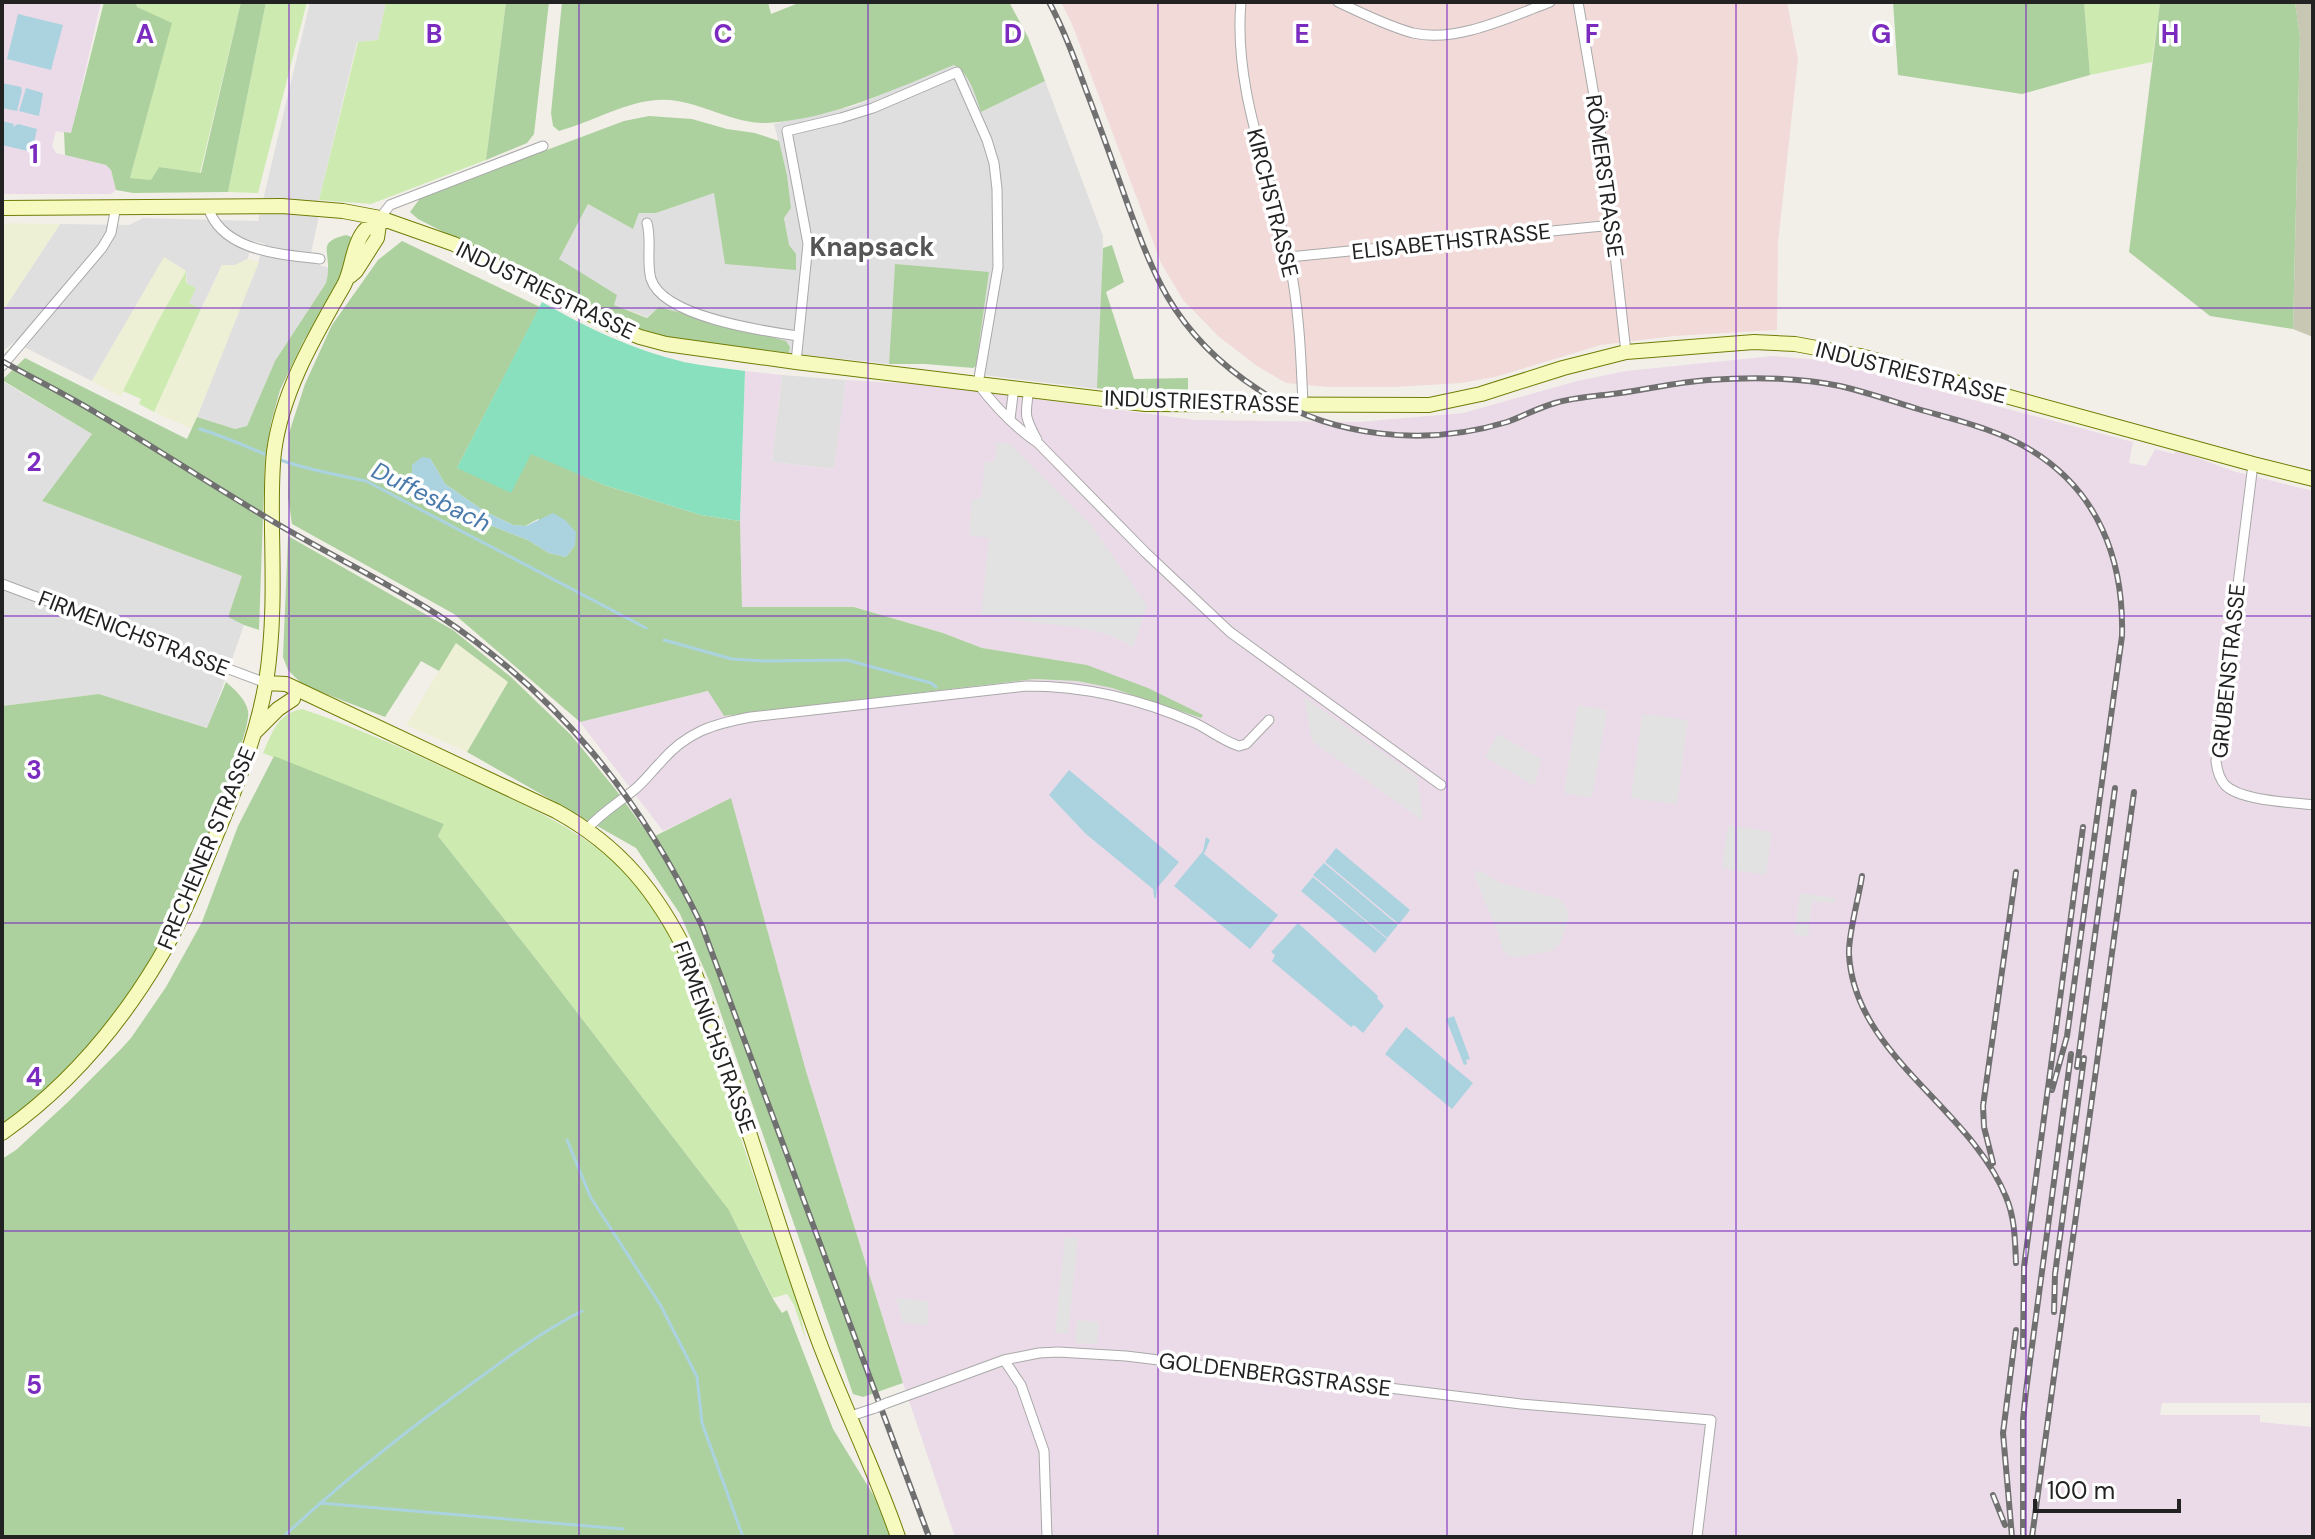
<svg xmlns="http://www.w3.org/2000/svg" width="2315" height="1539" font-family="'DM Sans',sans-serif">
<rect width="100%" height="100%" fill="#f2efe9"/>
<path fill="#e0dfdf" d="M310,2H386L378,40L357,42L319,200L318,221L309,262L329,268L326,283L275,361L247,426L235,429L197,417L265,244L253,241L247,261L235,265H222L201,309L188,303L186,271L164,258L92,381L14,342L2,352V312L60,224L129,225L143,218L258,221Z
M955,64L962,69L973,89L981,112L1045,81L1103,236L1099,389L974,374L989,273L895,265L889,364L789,353L790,347L660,307L647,317L614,305L559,259L588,204L633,229L639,213H656L714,193L788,245L784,217L791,208L787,175L774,124L854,106Z
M782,375L846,380L835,469L772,462Z
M2,381L92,434L42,501L243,576L228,616L244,625L208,728L99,694L2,706Z"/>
<path fill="#f2dad9" d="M1061,2H1787L1798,59L1778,243L1777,330L1674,336L1601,345L1495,377L1461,383L1395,387H1328L1286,383L1257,366L1218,336L1183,300L1161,263L1072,24Z"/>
<path fill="#ebdbe8" d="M2,2H101L71,134L56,131L52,146L56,153L106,165L111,170L116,190L111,194H2Z
M1773,356L1822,360L2133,442L2129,463L2146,466L2155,449L2174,454L2176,450L2233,471L2313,491V1403H2162L2160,1415H2260V1422L2313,1427V1537H955L903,1383L806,1071L731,799L663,831L580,722L709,691L724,716L1034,679L1077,681L1112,688L1200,718L1087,665L982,648L943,633L855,607H742L740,521L745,371L782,375L772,462L834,469L846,380L930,385L1195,420L1359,422L1463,413L1577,381L1626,371Z"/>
<path fill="#c7c7b4" d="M2295,2H2313V337L2293,329L2300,38Z"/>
<path fill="#eef0d5" d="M6,223L60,224L2,312V232Z
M164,257L186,271L157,323L121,397L92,381Z
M247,259L259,262L192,429L154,412L222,265H235Z
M456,643L508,682L467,752L406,725Z"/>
<path fill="#cdebb0" d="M136,2H241L200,173L159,167L151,181L130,178L171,25L137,7Z
M266,2H307L258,193L228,192Z
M386,2H506L486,160L371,204L319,200L358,42L378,40Z
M2084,2H2160L2152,62L2090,75Z
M186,271V283L196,288L189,303L201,309L154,412L139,404L141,399L123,391L157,323Z
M302,709C358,728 411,752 464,777C531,808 598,835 645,895C681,943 697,1006 715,1062C742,1142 769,1223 798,1303L806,1341L794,1305L787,1294L773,1298L729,1210L536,959L438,836L444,824L263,753C272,733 278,713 302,709Z"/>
<path fill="#add19e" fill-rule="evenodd" d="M104,2H136L137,7L172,23L130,178L151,180L159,167L201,173L241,2H266L228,192L133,193L116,190L111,170L106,165L65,155L64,132L71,133Z
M506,2H549L534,134L527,143L486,160Z
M562,2H768L771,14L801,2H1009L1028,37L1045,81L981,112C975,95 970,74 954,65C894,89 833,119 767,123C736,124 708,106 677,101C637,94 597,121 559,131L553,126L551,113Z
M1893,2H2084L2090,75L2022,94L1898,75Z
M2160,2H2295L2300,37L2293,329L2210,316L2129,252Z
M649,116L692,119L727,129L755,133L779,141L787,175L791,208L784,218L789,245L796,254V270L725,264L714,193L656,213H639L633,229L588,204L559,259L617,295L614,305L647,318L659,307L786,341L790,347L789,353L670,338L624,324L418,219L410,212L421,197L624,121Z
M346,235L352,237L340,278L303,342L280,390L271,423L265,459L259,630L244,625L228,617L242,576L42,501L92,434L2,380L25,358L187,439L197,417L235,429L247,426L275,361L326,283C327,279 328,274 328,270C329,249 318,242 346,235Z
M402,241L540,307L457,468L531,453L604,485L701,515L740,521L742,607H854L943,633L982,648L1087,665L1148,688L1203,715L1201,718L1112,688L1077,681L1034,679L724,716L708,691L580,722L454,614L292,524L288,497L289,433L305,384L332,325L378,260ZM430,458L445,484L484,511L513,525L525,526L538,519L575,545L566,557L549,553L528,540L482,522L412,465Z
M1112,245L1124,282L1106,292L1134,379L1188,378V400L1097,388L1103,248Z
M895,264L989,272L976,366L973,368L925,364H889Z
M288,536L453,630L511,677L571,735L616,790L651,838L731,798L806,1071L903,1383L863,1397L853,1394L711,985L680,914L636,848L467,752L508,682L456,643L439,671L421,661L385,717L303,685L288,670L283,657Z
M226,682C234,689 246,699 248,711C250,722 237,757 233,769C202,861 164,953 103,1029C74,1066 38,1097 2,1126V706L99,694L207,728Z
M274,756L444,824L438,836L536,959L729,1210L773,1299L782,1313L787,1310L833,1429L877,1501L891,1537H2V1159L16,1150L69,1101L121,1049L131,1038L166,987L202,922L238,826Z"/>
<path fill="#88e0be" d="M542,302C587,328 633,350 684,362C704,366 725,368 745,371L740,521L701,515L604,485L531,454L511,493L457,468Z"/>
<path fill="#e2e2e2" d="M996,442L1010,444L1091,525L1147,605L1133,647L1107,634L1080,628L981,615L989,538L969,535L972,499L981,498L985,461L995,462Z
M1304,697L1417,777L1423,821L1312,741Z
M1578,705L1607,710L1592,798L1564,793Z
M1642,714L1688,720L1677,804L1631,798Z
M1498,734L1541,759L1535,786L1485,757Z
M1728,825L1772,832L1766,875L1722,868Z
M1476,871H1481L1500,883L1560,899L1567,909L1568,920L1560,944L1553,950L1547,952L1516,957L1509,956L1503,951L1498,933L1474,875Z
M1800,893L1835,898V903L1812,901L1808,937L1794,934Z
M1065,1237L1078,1238L1068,1334L1055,1333Z
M896,1298L928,1301V1325L903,1323Z
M1077,1320L1099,1322L1097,1344L1075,1343Z"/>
<path fill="#aad3df" d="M18,14L63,25L51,70L7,59Z
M2,83L21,87L22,91L17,111L2,108Z
M26,88L43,93L39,116L19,111Z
M2,121L14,124L13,127L18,124L37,129L32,152L2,145Z
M422,457L430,458L445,484L484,511L513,525L526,526L553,513L565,520L576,532L575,545L566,557L549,553L528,540L482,522L418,483L412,477V465Z
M1069,770L1179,862L1157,888L1156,899L1154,897L1153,889L1086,834L1049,795Z
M1206,837L1210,840L1204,854L1278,915L1250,949L1174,886L1203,851Z
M1336,848L1410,910L1399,924L1325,862Z
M1324,863L1398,925L1387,938L1313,875Z
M1313,877L1387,939L1375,953L1301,891Z
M1298,923L1378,996L1377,998L1384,1006L1363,1033L1354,1025L1351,1027L1272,961L1275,955L1271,952Z
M1454,1016L1470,1059L1466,1060L1467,1064L1464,1065L1446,1019Z
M1406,1027L1473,1083L1452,1109L1385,1054Z"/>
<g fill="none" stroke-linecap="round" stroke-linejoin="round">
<path stroke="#aad3df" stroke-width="3" d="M200,429C223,436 245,446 267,455
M278,459C306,470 336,474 366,481L646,628
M664,640L732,659L765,661L847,660L931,683L936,687
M567,1140L591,1198L661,1306L697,1377L702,1423L743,1537
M320,1503L623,1529
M283,1537C343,1481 407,1430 474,1382C509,1356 543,1331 582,1311"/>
<defs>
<path id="street" d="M1241,2C1233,91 1271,174 1289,259C1299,307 1301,355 1303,405
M1338,2C1362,13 1387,26 1413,33C1456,43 1510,17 1550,2
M1578,2L1603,148L1626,352
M208,207C222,252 281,254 320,259
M380,218L390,205L543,146
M647,223C652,241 646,261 651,279C663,317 763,331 798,336
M1289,257L1613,225
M796,362L808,244L787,131L841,118L873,108L957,72L987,140L994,163L997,189L998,267L978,384C994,405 1016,428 1038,443L1146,553L1230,632L1441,785
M2,366L102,248L111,233L116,206
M1029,389C1025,415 1024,416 1037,440
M1010,419L1014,387
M2253,464L2216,761C2217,770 2219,778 2225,785C2241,801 2290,802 2313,805
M2,584L266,683
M587,829C601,813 618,803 634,790C644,782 651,772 660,763C686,732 713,724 751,717L1026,686C1085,686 1141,699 1195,723C1210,730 1223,741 1239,746L1246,744L1269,720
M1004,1360L1021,1385L1044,1451L1047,1537
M887,1403L1004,1360L1039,1353L1058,1352L1126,1356L1521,1404L1711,1420L1697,1537
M848,1417L875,1408"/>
<path id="secondary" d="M2,208L282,206L343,211L380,218L454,244L615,327L640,337L666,344L796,362L1145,404L1429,405L1481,394L1563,368L1626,352L1754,342L1795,344L1860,356L2253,464L2313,479
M350,276L356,271L377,238L380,218
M266,683L286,684L556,811C620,846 658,893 689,958C737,1084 772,1213 818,1339C843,1406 875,1470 898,1537
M254,733L278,709L293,699
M2,1133C66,1088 119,1026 159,959C182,921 198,878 215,838C236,788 257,735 266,682C274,632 273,581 272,531C272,504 271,478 274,452C282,391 314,338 344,285C352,270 352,249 362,234C365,228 374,222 380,218"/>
</defs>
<use href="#street" stroke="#a9a9a9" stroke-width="11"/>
<use href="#secondary" stroke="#707d05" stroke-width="16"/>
<use href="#street" stroke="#fff" stroke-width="9"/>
<use href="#secondary" stroke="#f7fabf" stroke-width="14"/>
<defs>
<path id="rail" d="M1049,2C1064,30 1075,60 1086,90C1101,129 1115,169 1129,208C1140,238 1151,268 1167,296C1189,334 1222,366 1259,390C1330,438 1426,447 1507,422C1523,416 1538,408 1555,403C1576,397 1599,396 1620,393C1649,389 1679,382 1708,380C1752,377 1797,377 1840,386C1866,392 1892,401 1918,409C1955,420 1996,429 2029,449C2098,490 2124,559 2122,636L2067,1036L2052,1090
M2,361C34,379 67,395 98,414C157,449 215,487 274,522C328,554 385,581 438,615C559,695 639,796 702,926L929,1537
M1862,876C1859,897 1848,935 1849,954C1854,1055 1970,1107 2006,1197C2015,1218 2015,1241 2016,1263
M2077,1067L2115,788
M1993,1163L1984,1127L1983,1106L2016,872
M2054,1312L2055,1274L2084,1058
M2023,1347L2024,1267L2083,827
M1993,1495L2005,1525
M2012,1537L2003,1433L2016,1330
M2023,1537V1419L2026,1391L2071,1054
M2032,1537L2134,792"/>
</defs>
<use href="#rail" stroke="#707070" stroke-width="6"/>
<use href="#rail" stroke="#fff" stroke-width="3" stroke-dasharray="9" stroke-linecap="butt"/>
<defs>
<path id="street-bridge" d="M875,1408L887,1403"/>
</defs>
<use href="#street-bridge" stroke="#a9a9a9" stroke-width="11" stroke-linecap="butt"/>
<use href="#street-bridge" stroke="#fff" stroke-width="9"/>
</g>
<path fill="none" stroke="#7b2cbf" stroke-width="2" stroke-opacity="0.55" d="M289,2V1537M579,2V1537M868,2V1537M1158,2V1537M1447,2V1537M1736,2V1537M2026,2V1537M2,308H2313M2,616H2313M2,923H2313M2,1231H2313"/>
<g text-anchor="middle" stroke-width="7" stroke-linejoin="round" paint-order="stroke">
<g font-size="22" fill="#222" stroke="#fff">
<text transform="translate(1605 176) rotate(82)" y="8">RÖMERSTRASSE</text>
<text transform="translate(1273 203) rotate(76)" y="8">KIRCHSTRASSE</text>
<text transform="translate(1451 241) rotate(-6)" y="8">ELISABETHSTRASSE</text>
<text transform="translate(546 290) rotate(26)" y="8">INDUSTRIESTRASSE</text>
<text transform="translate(1911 372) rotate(14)" y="8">INDUSTRIESTRASSE</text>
<text transform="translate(1202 401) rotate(2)" y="8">INDUSTRIESTRASSE</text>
<text transform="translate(134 633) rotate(21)" y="8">FIRMENICHSTRASSE</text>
<text transform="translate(2228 671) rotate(-84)" y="8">GRUBENSTRASSE</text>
<text transform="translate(206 848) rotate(-67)" y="8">FRECHENER STRASSE</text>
<text transform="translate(715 1037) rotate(70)" y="8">FIRMENICHSTRASSE</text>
<text transform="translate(1275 1374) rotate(7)" y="8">GOLDENBERGSTRASSE</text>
</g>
<g font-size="24" font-style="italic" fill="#4a7aab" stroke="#fff">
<text transform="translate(431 497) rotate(26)" y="8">Duffesbach</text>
</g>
<g font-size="26" font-weight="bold" fill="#555" stroke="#fff">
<text x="872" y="256">Knapsack</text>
</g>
</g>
<g font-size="26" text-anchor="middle" font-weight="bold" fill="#7b2cbf" stroke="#fff" stroke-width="7" stroke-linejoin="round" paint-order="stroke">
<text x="145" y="43">A</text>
<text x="434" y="43">B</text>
<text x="723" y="43">C</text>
<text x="1013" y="43">D</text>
<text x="1302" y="43">E</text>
<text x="1592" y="43">F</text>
<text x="1881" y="43">G</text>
<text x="2170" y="43">H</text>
<text x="34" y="163">1</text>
<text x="34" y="471">2</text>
<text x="34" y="779">3</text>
<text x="34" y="1086">4</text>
<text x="34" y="1394">5</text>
</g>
<rect width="2315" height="1539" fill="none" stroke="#222222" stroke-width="8"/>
<path d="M2035 1499v12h144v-12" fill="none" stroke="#222222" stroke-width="4"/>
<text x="2047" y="1499" font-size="24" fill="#222222" stroke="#ffffff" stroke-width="6" paint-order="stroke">100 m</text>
</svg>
